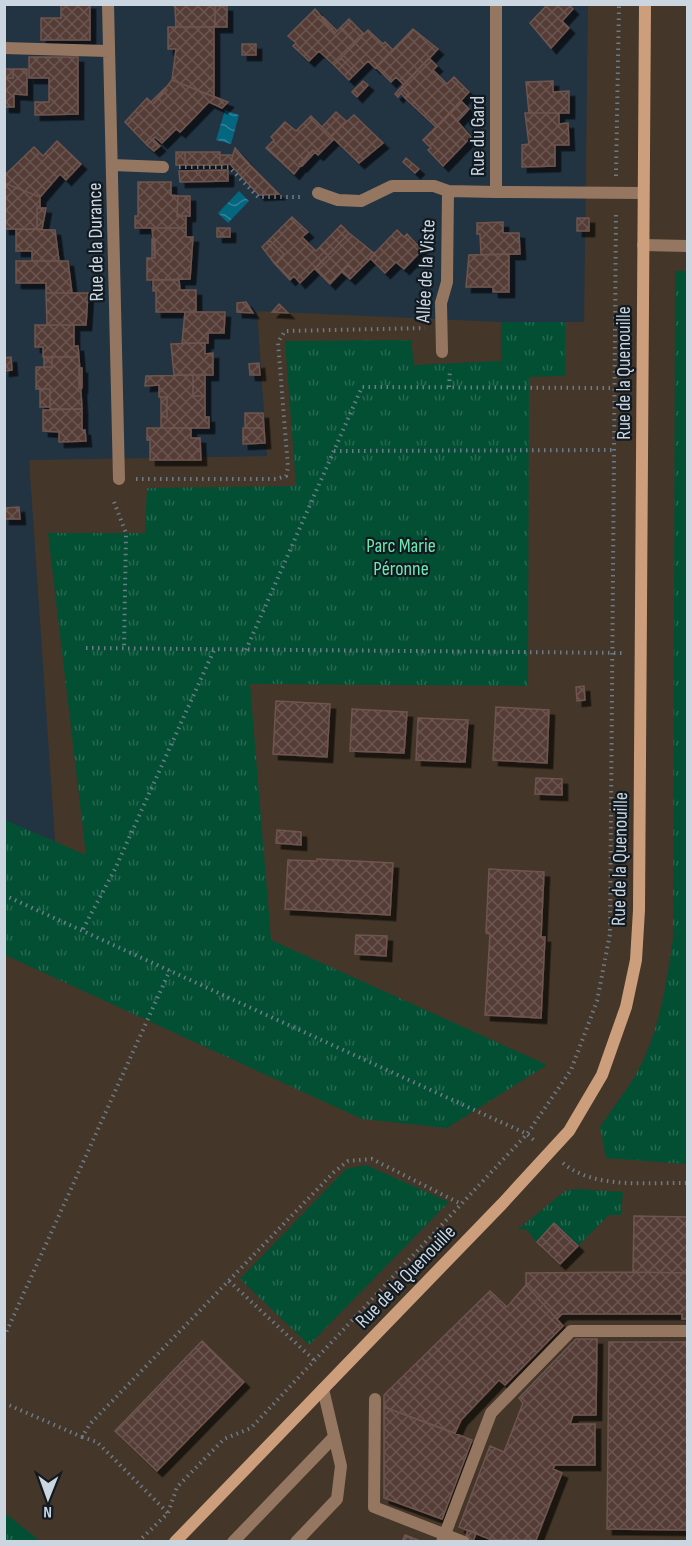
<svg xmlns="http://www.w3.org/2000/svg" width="692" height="1546" font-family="'Sofia Sans Condensed',sans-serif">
<defs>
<pattern id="grass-tufts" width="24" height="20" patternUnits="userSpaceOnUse" patternTransform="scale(1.5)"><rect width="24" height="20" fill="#034f33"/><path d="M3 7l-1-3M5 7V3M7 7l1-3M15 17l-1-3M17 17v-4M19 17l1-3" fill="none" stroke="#276850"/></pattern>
<pattern id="water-waves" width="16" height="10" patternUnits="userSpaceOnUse" patternTransform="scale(1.5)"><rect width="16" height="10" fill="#04667f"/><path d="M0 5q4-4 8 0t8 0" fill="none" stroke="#338297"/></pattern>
<pattern id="building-cross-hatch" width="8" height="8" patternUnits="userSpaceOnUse" patternTransform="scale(1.5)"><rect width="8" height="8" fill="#543c36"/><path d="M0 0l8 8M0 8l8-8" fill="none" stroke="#6b5753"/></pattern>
<filter id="shadow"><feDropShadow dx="5.5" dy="5.5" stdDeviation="0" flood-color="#0009"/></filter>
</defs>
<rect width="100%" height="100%" fill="#223342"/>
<path fill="#443628" d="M588,5H687V1541H5L4,822L55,841L29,460L267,456L257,311L501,322H584Z"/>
<path fill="url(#grass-tufts)" d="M675,271H688L687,1164L606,1158L600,1127C610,1112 620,1099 630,1084C658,1042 666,987 673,938Z
M501,322H565V376L529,377L528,686L250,684L271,940L547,1065L447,1128L362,1119L5,955V820L86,855L48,533H145L147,488L296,486L285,341L411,340L414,365L501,361Z
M366,1165L449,1202L309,1345L240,1279L346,1169Z
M575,1189L623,1192L621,1215H609L578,1246L555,1223L537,1243L526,1229L517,1230L565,1191Z
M4,1513H5L40,1541H5Z"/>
<path fill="url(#water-waves)" d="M225,110L239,115L231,144L216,140Z
M239,191L249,201L228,223L218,213Z"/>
<path fill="url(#building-cross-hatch)" stroke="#6f554f" stroke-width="1.5" filter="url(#shadow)" d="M61,4H90V40H41V18H61Z
M172,4L215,6V27H176L175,7Z
M548,4H568L573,9L562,21L569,28L551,48L530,23Z
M215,6H227V27H215Z
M315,9L335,33L341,27L356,43L334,65L319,51L309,61L293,46L296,43L288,36Z
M323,17L337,31L335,33L321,19Z
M349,19L364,34L356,43L341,27Z
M168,27H214V97L172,80L176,49H168Z
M413,29L438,49L404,85L396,77L391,82L376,67Z
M368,30L383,44L385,42L393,50L375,68L368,61L356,73L341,58Z
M242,44H256V55H242Z
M29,57H78V114L35,115V102H49V78H29Z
M341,58L356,73L349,80L334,65Z
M429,58L437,66L433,70L447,84L454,77L469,92L436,127L405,98L409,93L402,86Z
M4,69H13V78H4Z
M13,69H27V95L14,94V107H4V78H13Z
M172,80L228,102L222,108L209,102L180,132L176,129L162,143L155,137L147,145L125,122L147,98L153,104Z
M363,81L368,85L357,97L352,92Z
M553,81V92L569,91V113H529L526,82Z
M402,86L409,93L405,98L401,93L398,97L395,94Z
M165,88L167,90L153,104L151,102Z
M461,101L469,109L458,121L450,113Z
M336,112L346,121L331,136L322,127Z
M450,113L471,137L443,166L428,150L431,148L423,140Z
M525,113H559V124L568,123L569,145H555V166L522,167V145L529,144Z
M354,115L383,143L359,163L331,136Z
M311,116L334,139L318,155L313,150L294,174L266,148L274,140L271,137L285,122L296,131Z
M153,139L160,146L154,151L147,145Z
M57,141L81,164L66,180L60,174L40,197L4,183V176L34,147L43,156Z
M235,148L250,165L240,175L230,164Z
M313,150L315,152L302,166L299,164Z
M176,152H185V165H176Z
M185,152H220V165H185Z
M220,155H233L230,164L220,165Z
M406,158L419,169L415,173L403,162Z
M250,165L279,194L259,195L240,175Z
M228,170V181L180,182L179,171Z
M138,182H171V195L178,196L177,216H186V228H135V216H138Z
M4,183L40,197V208H37V229H4Z
M178,196H190V216H177Z
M37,208H46L42,229H37Z
M292,217L308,232L302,237L316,251L320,247L328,255L300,283L294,276L290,280L275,264L284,254L269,240Z
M577,218H589V231H577Z
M503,222V233H519L520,254L481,255L480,234H477V223Z
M341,225L349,233L328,255L320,247Z
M152,228H186V237H193L190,279L147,280V258H155Z
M217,228H230V237H217Z
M16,229L55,230L59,261H32V251H16Z
M397,230L404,237L407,234L422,250L404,269L396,262L385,273L370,258Z
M349,233L375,254L356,273L348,265L330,284L315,269Z
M152,239H155V258H152Z
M269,240L284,254L275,264L262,247Z
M509,254V292H493V287H466L469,255Z
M16,261H68L72,293H46V283H16Z
M348,265L356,273L350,279L342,272Z
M153,280H179L180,290H196V312H156V291H153Z
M46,293H88L86,325H47Z
M246,302L253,313L237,312V303Z
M279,304L288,313L272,312Z
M185,312H225L224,333H208V343H182Z
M35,325H74V346H78L79,357H43V347H35Z
M205,343V354L213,353V375H174L171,344Z
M11,357L12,370L4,371V358Z
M44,357H52V367H44Z
M52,357H79L82,409H50V389H36V367H52Z
M259,363L260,375H250L249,364Z
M79,368H82V388H79Z
M193,375V396H205V417H209V428H161V417H167V397H159V385L145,386L146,376Z
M193,375H205V396H193Z
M40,389H50V407H40Z
M161,397H167V417H161Z
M82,409V430H85L86,441L59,442V432L43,431V410Z
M245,413H263L264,428H245Z
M147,428H191V438H200L201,460H150V440H147Z
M243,428H264L265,443L243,444Z
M19,507L20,519H4V508Z
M584,686L585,700L577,701L576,687Z
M276,701L330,704L327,757L273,754Z
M496,707L549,710L547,763L493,760Z
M352,709L407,712L404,753L350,751Z
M418,718L468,720L465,762L416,760Z
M536,778L562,779V795L535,794Z
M277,830L301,832V845L276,843Z
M317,859L393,863L390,915L285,909L288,860L317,861Z
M489,869L544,872L541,937H545L541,1018L485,1015L490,934L486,933Z
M356,935L387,936L386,956L355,954Z
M634,1216L688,1217V1273L633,1272Z
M554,1223L578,1246L560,1264L537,1242Z
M633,1272L688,1273V1319H682V1314H562L557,1319L526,1285V1273Z
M526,1285L563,1326L505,1385L499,1380L461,1420L455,1433L384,1407V1395L490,1291L507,1307Z
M576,1339H597L596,1415H573L570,1424H595V1465H555L553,1469L562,1473L536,1540H492L459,1527L490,1446L504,1452L523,1403L519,1398Z
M202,1341L244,1382L157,1471L115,1431Z
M609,1342H687L688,1530L607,1529Z
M384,1407L472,1440L442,1519L384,1498Z
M468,1530L476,1533L473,1542H464Z
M405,1535L420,1541L421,1542H402Z"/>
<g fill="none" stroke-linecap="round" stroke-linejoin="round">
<path stroke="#6d7b88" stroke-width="4" stroke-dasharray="1.5 4.5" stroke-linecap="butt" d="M179,167H229L258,197H302
M616,176L619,4
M449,387L450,369
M334,451L612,450
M136,479H276L286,476L288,468L278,342L285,331L425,328
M114,502L126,533L124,649
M86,648L624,653
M246,650L362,387L613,388
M4,895L527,1134L536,1142
M83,929L115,869L214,650
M563,1163C595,1190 649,1182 688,1183
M229,1281L314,1360
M4,1337L170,970
M4,1403L82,1437L90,1424L334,1172L348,1161L372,1159L461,1204
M82,1437L97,1442L168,1513
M138,1542L168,1513L177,1487L224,1439L251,1428L527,1134L571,1070L597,1001L610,934L616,211"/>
<path stroke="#957761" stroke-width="12" d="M643,245L688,246
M375,1399L374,1507L464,1542
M233,1542L334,1437"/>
<path stroke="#957761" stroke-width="12" d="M108,4L119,479
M496,4V192L643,193
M4,48L108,51
M113,165L163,167
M318,193L338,200L361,201L392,186H434L448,191L496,192
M442,352L441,303L447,282L448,191
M296,1542L337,1499L341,1466L323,1389
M442,1542L491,1413L571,1331H687"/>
<path stroke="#cd9e7b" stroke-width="12" d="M175,1542L502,1204L569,1131L602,1075L626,1007L636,960L639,910L645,4"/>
</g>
<g text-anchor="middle" stroke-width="4.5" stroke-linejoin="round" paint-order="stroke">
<g font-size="20" fill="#ccd6e0" stroke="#121a21">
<text transform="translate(477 136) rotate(-90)" y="7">Rue du Gard</text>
<text transform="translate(95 242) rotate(-91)" y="7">Rue de la Durance</text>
<text transform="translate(425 271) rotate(-87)" y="7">Allée de la Viste</text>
<text transform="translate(623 373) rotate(-90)" y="7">Rue de la Quenouille</text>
<text transform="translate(619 859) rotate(-89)" y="7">Rue de la Quenouille</text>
<text transform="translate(405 1276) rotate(-46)" y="7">Rue de la Quenouille</text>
</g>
<g font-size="20" fill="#6de8ae" stroke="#121a21">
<text x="401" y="552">Parc Marie<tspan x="401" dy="23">Péronne</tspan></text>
</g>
</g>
<rect width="692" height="1546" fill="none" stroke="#ccd6e0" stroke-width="12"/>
<g transform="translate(48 1498) rotate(181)" stroke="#121a21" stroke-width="4.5" paint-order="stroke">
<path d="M0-4.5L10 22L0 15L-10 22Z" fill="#ccd6e0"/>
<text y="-9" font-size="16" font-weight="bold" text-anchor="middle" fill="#ccd6e0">N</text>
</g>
</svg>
